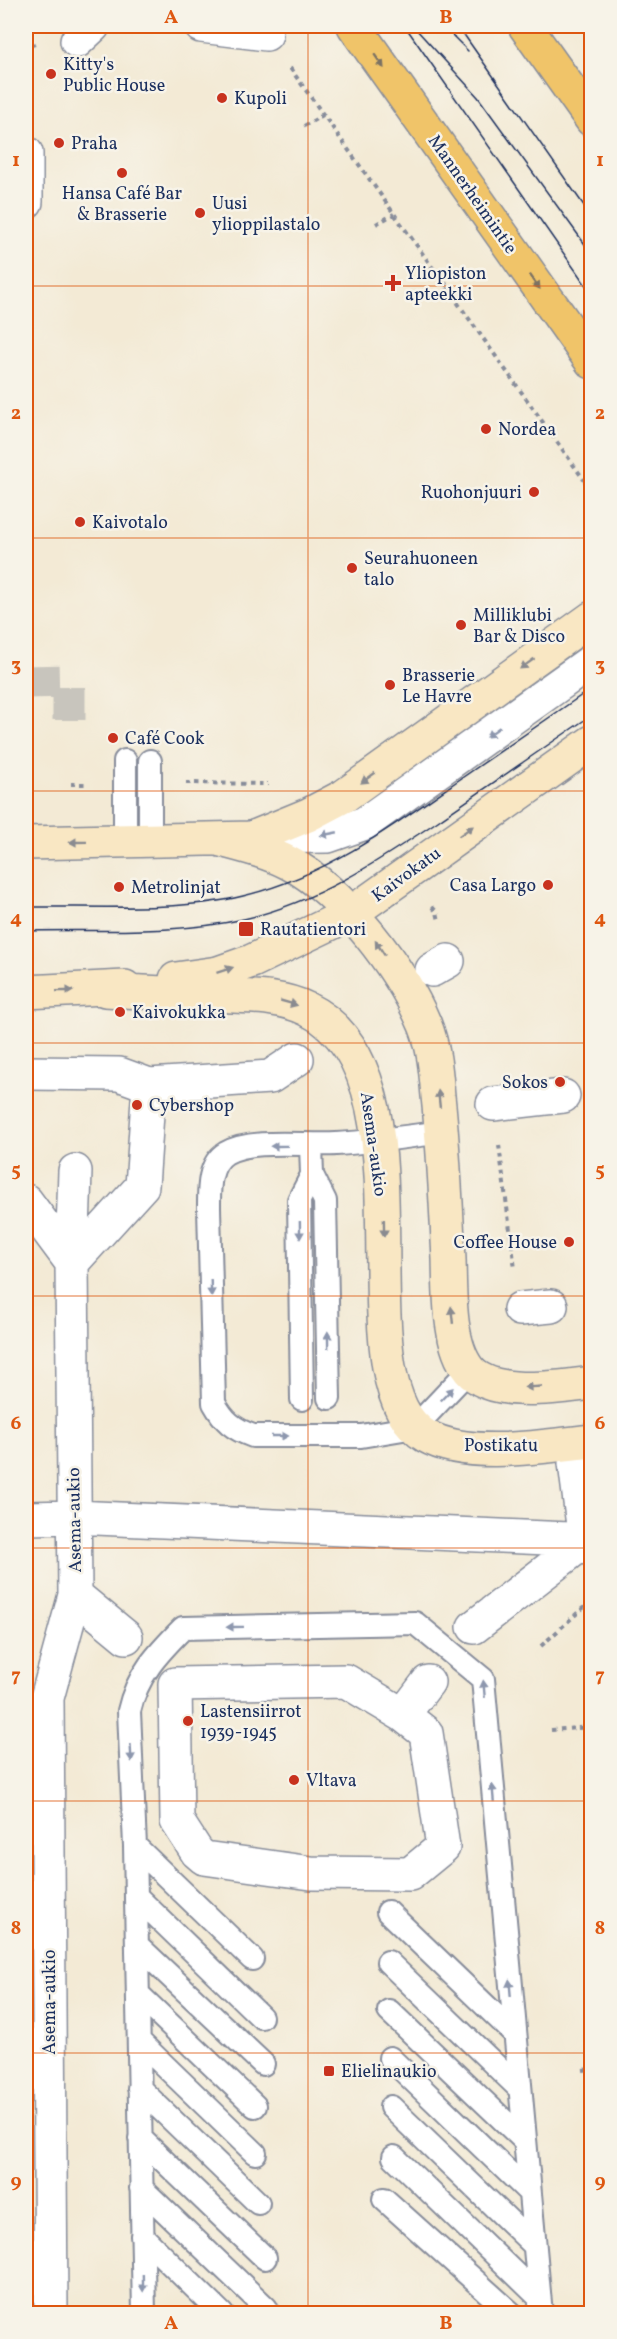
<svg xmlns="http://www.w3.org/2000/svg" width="617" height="2339" font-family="Vollkorn,serif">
<rect width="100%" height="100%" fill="#f7f3e8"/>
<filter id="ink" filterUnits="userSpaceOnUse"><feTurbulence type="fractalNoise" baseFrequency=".0167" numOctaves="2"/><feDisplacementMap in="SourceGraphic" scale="12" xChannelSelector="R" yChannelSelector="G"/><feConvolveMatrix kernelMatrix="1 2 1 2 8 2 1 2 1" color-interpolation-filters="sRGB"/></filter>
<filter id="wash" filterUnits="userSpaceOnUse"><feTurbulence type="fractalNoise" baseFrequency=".008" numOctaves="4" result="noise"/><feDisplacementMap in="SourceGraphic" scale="24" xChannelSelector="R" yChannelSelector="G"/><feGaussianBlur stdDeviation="1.35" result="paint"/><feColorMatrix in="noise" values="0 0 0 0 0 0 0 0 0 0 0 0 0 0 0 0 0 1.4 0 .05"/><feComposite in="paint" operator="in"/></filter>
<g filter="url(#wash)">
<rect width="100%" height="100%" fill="#f3ead5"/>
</g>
<g filter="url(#ink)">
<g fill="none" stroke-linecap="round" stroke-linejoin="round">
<path stroke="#c8c5bd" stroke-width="33" stroke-dasharray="33 16" stroke-linecap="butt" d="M26,682L69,681V721H76"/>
<defs>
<path id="lane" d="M125,761V841
M150,761V841
M442,1132C407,1137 372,1142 336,1144C306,1146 252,1138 226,1153C208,1164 209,1190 209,1208L214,1403C224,1421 233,1429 253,1436H361L415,1427L469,1370
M312,1175L325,1201L329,1398
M302,1399L299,1200L312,1175L311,1145
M135,1846L252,1959
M136,1896L261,2017
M388,1912L514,2033
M137,1945L263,2064
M388,1962L519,2088
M138,1994L255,2106
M389,2011L523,2139
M139,2041L255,2153
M390,2058L529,2192
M139,2088L258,2203
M391,2107L534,2245
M140,2138L265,2258
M394,2157L539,2297
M141,2188L266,2308
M384,2199L512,2314
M142,2236L222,2314
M144,2314L135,1846L129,1711C137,1675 158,1653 183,1628L415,1623L483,1679L541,2314"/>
<path id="street" d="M201,26L266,34
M77,41L93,26
M26,202V153
M254,837L328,836L365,823L592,661
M432,970L448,961
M26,1073L119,1074L149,1085L142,1186L72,1263
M149,1085L270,1077L297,1059
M493,1104L563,1096
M26,1201L72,1263
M520,1309L551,1306
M575,1463L585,1541
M26,1518L74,1517L592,1540
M75,1595L126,1637
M474,1627L585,1541
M403,1715L346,1681L175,1684L177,1821L197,1852L204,1858L311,1873L410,1874L443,1847L426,1733L403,1715L428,1682
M51,2314L47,1698L75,1595L72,1263L75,1171"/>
<path id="secondary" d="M221,840C244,846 268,852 289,863C343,891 402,970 425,1025C434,1047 436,1073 438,1096C444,1150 446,1205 449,1259C450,1291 448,1344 469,1370C493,1398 559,1387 592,1383
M26,843L252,838L308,815L344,796L592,618
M176,979L218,973L252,961L350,914L592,742
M105,990C141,992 178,994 214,995C245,997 279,995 307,1009C443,1075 333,1383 426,1436C468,1460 545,1446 592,1441
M26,992L125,987"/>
<path id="primary" d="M354,26L592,362
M525,26L592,120"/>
</defs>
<use href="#lane" stroke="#878c9a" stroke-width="26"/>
<use href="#street" stroke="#878c9a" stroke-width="36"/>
<use href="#secondary" stroke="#878c9a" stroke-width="36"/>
<use href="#primary" stroke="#878c9a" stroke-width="36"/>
<path stroke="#878c9a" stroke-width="4" stroke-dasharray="4.5 4.5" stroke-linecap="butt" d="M582,26L592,39
M290,68L592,491
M26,106V53L28,46L35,44
M304,126L323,115
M376,224L394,214
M443,283L473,295
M186,783L268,784
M71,784H88
M432,907L437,912L439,921
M499,1145L515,1269
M541,1646L583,1608L592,1607
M551,1730L592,1727
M583,2070L592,2069"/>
<use href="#lane" stroke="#fff" stroke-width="22"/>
<use href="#street" stroke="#fff" stroke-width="33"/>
<use href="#secondary" stroke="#f9e7c3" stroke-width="33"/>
<use href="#primary" stroke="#f0c469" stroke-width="33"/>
<path stroke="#1b2f5e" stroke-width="1.5" d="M405,26L592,294
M443,26L468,51
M458,26L592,217
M415,28L478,97L592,254
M26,907C93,906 178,912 243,896C322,877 388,830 453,784C499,752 545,720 592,688
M26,931C97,929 174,935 244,919C317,902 376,863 438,821C489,786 540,750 592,715"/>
</g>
<defs><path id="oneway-solid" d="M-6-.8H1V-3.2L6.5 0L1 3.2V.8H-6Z" transform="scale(1.5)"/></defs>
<g fill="#7b7263">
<use href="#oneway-solid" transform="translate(379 61) rotate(55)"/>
<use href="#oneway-solid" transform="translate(535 282) rotate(55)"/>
</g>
<g fill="#8a8b90">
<use href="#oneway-solid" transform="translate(527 664) rotate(145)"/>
<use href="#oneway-solid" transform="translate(368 778) rotate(144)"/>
<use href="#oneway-solid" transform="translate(466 831) rotate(-35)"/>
<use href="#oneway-solid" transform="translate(78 842) rotate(179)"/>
<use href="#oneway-solid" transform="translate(380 948) rotate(-123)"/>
<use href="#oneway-solid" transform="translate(225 970) rotate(-18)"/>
<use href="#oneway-solid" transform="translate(65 991) rotate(-1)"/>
<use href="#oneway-solid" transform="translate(289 1003) rotate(16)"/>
<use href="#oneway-solid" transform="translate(439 1099) rotate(-96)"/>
<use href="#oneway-solid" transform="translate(384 1228) rotate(89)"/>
<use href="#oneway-solid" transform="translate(452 1315) rotate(-96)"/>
<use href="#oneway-solid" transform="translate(533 1387) rotate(177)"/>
</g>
<g fill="#8d97ae">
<use href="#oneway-solid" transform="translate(493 732) rotate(144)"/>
<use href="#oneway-solid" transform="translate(329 834) rotate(169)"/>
<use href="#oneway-solid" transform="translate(279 1146) rotate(179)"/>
<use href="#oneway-solid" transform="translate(300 1230) rotate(89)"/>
<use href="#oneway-solid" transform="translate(211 1288) rotate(88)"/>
<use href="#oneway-solid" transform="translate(328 1340) rotate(-91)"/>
<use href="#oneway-solid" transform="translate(447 1394) rotate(-46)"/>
<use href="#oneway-solid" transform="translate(280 1436)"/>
<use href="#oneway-solid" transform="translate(235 1627) rotate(179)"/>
<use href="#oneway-solid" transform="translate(484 1689) rotate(-95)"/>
<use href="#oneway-solid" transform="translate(131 1753) rotate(87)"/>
<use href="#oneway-solid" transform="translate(493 1793) rotate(-95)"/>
<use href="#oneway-solid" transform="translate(510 1988) rotate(-95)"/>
<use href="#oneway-solid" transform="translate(143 2283) rotate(89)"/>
</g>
</g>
<path fill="none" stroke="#de5710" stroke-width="1.5" stroke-opacity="0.55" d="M308,26V2314M26,286H592M26,538H592M26,791H592M26,1043H592M26,1296H592M26,1548H592M26,1801H592M26,2053H592"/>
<g fill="#c8321e" stroke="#f7f3e8" stroke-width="2">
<circle cx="51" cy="74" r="6"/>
<circle cx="222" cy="98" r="6"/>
<circle cx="59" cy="143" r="6"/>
<circle cx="122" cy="173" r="6"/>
<circle cx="200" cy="213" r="6"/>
<path d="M390 274h6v6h6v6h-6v6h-6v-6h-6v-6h6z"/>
<circle cx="486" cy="429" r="6"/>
<circle cx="534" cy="492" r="6"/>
<circle cx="80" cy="522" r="6"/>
<circle cx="352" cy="568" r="6"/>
<circle cx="461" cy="625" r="6"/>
<circle cx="390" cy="685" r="6"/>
<circle cx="113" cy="738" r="6"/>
<circle cx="548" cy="885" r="6"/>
<circle cx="119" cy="887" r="6"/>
<rect x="238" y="921" width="16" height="16" rx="3"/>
<circle cx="120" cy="1012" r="6"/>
<circle cx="560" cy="1082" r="6"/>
<circle cx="137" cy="1105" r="6"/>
<circle cx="569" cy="1242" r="6"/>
<circle cx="188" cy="1721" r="6"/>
<circle cx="294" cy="1780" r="6"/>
<rect x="323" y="2065" width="12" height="12" rx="3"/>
</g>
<g text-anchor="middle" stroke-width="5" stroke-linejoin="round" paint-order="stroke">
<g font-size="18" fill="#1b2f5e" stroke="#f7f3e8" text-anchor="start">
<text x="63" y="70">Kitty's<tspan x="63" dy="21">Public House</tspan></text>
<text x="234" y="104">Kupoli</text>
<text x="71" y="149">Praha</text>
<text x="122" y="199" text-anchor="middle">Hansa Café Bar<tspan x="122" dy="21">&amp; Brasserie</tspan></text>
<text x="212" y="209">Uusi<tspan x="212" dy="21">ylioppilastalo</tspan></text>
<text x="405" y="279">Yliopiston<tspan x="405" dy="21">apteekki</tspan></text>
<text x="498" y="435">Nordea</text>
<text x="522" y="498" text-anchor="end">Ruohonjuuri</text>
<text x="92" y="528">Kaivotalo</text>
<text x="364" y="564">Seurahuoneen<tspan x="364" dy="21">talo</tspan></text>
<text x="473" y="621">Milliklubi<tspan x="473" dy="21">Bar &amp; Disco</tspan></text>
<text x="402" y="681">Brasserie<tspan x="402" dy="21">Le Havre</tspan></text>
<text x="125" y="744">Café Cook</text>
<text x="536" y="891" text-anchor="end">Casa Largo</text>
<text x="131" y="893">Metrolinjat</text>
<text x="260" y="935">Rautatientori</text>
<text x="132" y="1018">Kaivokukka</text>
<text x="548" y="1088" text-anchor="end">Sokos</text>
<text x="149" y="1111">Cybershop</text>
<text x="557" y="1248" text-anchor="end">Coffee House</text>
<text x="200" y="1717">Lastensiirrot<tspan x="200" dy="21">1939-1945</tspan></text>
<text x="306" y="1786">Vltava</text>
<text x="341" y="2077">Elielinaukio</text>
</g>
<g font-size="18" fill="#1b2f5e" stroke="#f7f3e8">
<text transform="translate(473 194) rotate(55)" y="6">Mannerheimintie</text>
<text transform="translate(406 874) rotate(-36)" y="6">Kaivokatu</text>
<text transform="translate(374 1144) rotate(82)" y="6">Asema-aukio</text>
<text x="501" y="1451">Postikatu</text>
<text transform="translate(74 1520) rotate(-91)" y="6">Asema-aukio</text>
<text transform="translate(49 2002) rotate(-90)" y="6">Asema-aukio</text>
</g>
</g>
<rect width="617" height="2339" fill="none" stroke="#f7f3e8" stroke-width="66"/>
<rect x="33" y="33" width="551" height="2273" fill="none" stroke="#de5710" stroke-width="2"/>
<g font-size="20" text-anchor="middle" font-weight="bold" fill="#de5710">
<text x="171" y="23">A</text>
<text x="446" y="23">B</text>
<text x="16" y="166">1</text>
<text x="600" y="166">1</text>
<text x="16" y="419">2</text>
<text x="600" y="419">2</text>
<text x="16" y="671">3</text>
<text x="600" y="671">3</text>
<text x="16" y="924">4</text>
<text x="600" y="924">4</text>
<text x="16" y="1176">5</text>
<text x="600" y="1176">5</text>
<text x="16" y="1429">6</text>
<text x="600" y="1429">6</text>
<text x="16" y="1681">7</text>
<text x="600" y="1681">7</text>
<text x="16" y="1934">8</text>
<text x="600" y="1934">8</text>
<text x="16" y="2187">9</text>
<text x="600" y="2187">9</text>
<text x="171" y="2329">A</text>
<text x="446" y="2329">B</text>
</g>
</svg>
